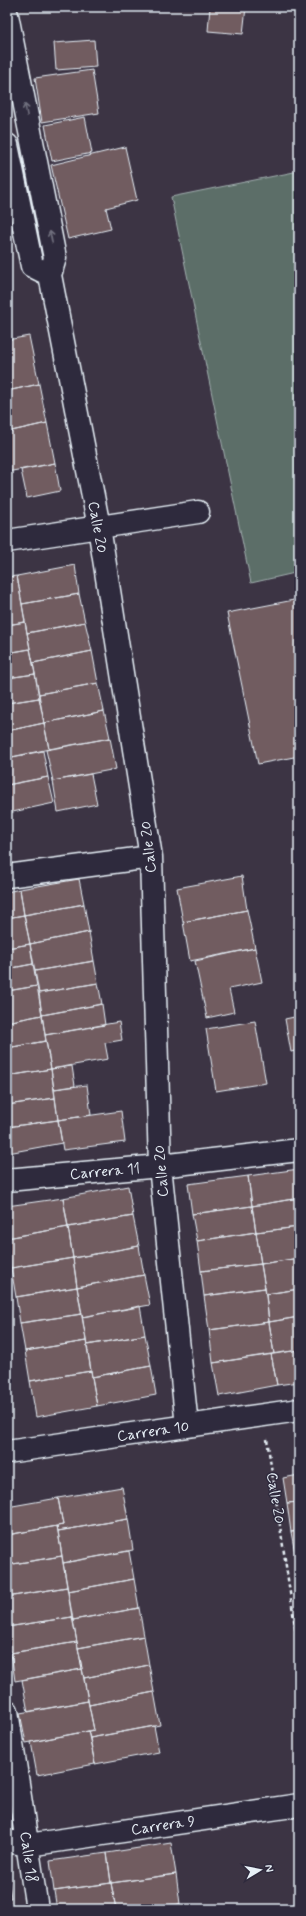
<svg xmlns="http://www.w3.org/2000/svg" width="306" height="1916" font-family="Mynerve,sans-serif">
<rect width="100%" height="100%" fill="#3c3444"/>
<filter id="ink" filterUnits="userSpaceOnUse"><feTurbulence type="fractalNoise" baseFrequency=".025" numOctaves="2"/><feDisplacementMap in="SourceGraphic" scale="8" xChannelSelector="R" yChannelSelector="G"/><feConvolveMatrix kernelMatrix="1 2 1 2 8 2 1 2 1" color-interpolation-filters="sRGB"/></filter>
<g filter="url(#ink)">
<path fill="#5c6e67" stroke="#a2b0b0" d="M299,171V572L251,583L171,197Z"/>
<path fill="#715b60" stroke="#e8f1f8" d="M210,7H246L243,34L208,31Z
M94,40L96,67L56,70L54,43Z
M92,70L99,113L42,122L35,78Z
M85,117L92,153L52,161L45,125Z
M125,147L137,200L106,208L111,229L68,239L51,165Z
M29,336L39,384L7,391V340Z
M39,384L47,423L7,432V391Z
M47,423L55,463L7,472V432Z
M55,463L60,491L27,498L21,470Z
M75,565L79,594L22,604L17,576Z
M17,576L25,622L7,625V577Z
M79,594L85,622L27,633L22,604Z
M299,599V756L258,764L227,613Z
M25,622L30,649L7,653V625Z
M85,622L92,651L33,663L27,633Z
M30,649L35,674L7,678V653Z
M92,651L98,683L39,694L33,663Z
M35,674L39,698L7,703V678Z
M98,683L104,711L44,723L39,694Z
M39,698L44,723L7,731V703Z
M104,711L110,738L49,749L44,723Z
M44,723L49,749L7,758V731Z
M110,738L116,769L53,781L46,750Z
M43,751L48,777L7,785V758Z
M91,774L97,804L58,812L53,781Z
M48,777L54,803L8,813L7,785Z
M242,876L247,910L183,922L177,888Z
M79,879L84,904L24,915L20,889Z
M20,889L24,915L7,918V892Z
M84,904L89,932L30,944L24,915Z
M247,910L255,948L190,961L183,922Z
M24,915L30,944L7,948V918Z
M89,932L94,961L35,971L30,944Z
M30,944L33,964L7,969V948Z
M255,948L262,982L229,989L234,1012L207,1018L195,961Z
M94,961L98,983L39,993L35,971Z
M33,964L37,986L7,991V969Z
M98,983L102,1004L42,1015L39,993Z
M37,986L42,1015L7,1022V991Z
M102,1004L105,1025L45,1035L42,1015Z
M42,1015L46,1041L7,1048V1022Z
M299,1016V1050L291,1052L285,1019Z
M255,1021L266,1083L216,1091L206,1029Z
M119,1022L122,1040L105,1043L108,1059L51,1069L45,1035Z
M46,1041L51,1069L7,1076V1048Z
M72,1066L75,1086L54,1089L51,1069Z
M51,1069L55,1098L7,1105V1076Z
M87,1085L91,1115L58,1120L54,1089Z
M55,1098L58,1120L7,1127V1105Z
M121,1111L125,1142L63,1150L58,1120Z
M58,1120L62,1143L8,1153L7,1127Z
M299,1169V1198L252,1206L248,1176Z
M248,1176L252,1206L192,1214L188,1184Z
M128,1186L133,1216L68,1227L63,1198Z
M63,1198L68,1227L7,1238V1206Z
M299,1198V1227L256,1232L252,1206Z
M252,1206L256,1232L197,1241L192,1214Z
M133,1216L139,1246L73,1258L68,1227Z
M68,1227L73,1258L11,1268L7,1238Z
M299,1227V1258L261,1264L256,1232Z
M256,1232L261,1264L201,1271L197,1241Z
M139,1246L144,1275L77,1287L73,1258Z
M73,1258L77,1287L16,1297L11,1268Z
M299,1258V1289L266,1294L261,1264Z
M261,1264L265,1288L204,1296L201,1271Z
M144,1275L150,1305L82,1317L77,1287Z
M77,1287L82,1314L20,1323L16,1297Z
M265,1288L269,1322L209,1330L204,1296Z
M299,1289V1317L269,1322L266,1294Z
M140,1306L145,1335L87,1345L82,1317Z
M82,1314L86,1341L25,1351L20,1323Z
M299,1317V1350L274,1354L269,1322Z
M269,1322L274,1354L213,1363L209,1330Z
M145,1335L151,1366L92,1377L87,1345Z
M86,1341L91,1371L30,1381L25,1351Z
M299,1350V1382L277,1385L271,1354Z
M271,1354L277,1385L219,1396L213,1363Z
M151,1366L156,1395L97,1406L92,1377Z
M91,1371L97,1406L36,1417L30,1381Z
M299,1475V1502L287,1503L283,1478Z
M122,1487L128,1519L58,1531L57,1526L63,1525L58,1498Z
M58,1498L63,1525L7,1535V1507Z
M299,1502V1531L291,1532L287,1503Z
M128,1519L133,1550L63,1563L58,1531Z
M57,1526L62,1556L7,1565V1535Z
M299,1531V1564H297L291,1532Z
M129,1551L134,1579L68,1591L63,1563Z
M62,1556L67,1587L7,1597V1565Z
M134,1579L139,1608L73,1620L68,1591Z
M67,1587L72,1617L7,1627V1597Z
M139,1608L144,1636L78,1648L73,1620Z
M72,1617L77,1642L11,1653L7,1627Z
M144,1636L149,1665L84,1678L78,1648Z
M77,1642L82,1669L15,1681L11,1653Z
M149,1665L154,1692L89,1705L84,1678Z
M82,1669L88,1701L28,1712L22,1680Z
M154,1692L160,1725L90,1738L88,1731L94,1730L89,1705Z
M88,1701L94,1730L26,1743L20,1713Z
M154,1726L159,1752L95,1764L90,1738Z
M88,1731L95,1764L37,1775L31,1742Z
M171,1843L176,1874L111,1883L107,1853Z
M107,1853L111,1883L54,1891L50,1861Z
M7,1869L11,1898H7Z
M176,1874L180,1904L141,1909H116L111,1883Z
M111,1883L116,1909H57L54,1891Z
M180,1904L181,1909H141Z"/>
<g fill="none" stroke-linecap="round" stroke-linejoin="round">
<defs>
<path id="street" d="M7,15L55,258L50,275L99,527L151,857L160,1166L187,1426
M7,145L32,266L50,275
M7,541L198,512
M7,876L151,857
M7,1180L160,1166L299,1150
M7,1452L299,1410
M7,1711L37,1909
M7,1841L28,1845L299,1805"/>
</defs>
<use href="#street" stroke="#e8f1f8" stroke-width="25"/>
<path stroke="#e8f1f8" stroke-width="2.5" stroke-dasharray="4 3" stroke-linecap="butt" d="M267,1439L299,1653"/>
<use href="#street" stroke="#2f2a3d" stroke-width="22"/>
</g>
<defs><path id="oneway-shaft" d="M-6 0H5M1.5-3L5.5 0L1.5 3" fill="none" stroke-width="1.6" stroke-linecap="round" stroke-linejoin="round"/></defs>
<g stroke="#70707e">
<use href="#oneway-shaft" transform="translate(26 110) rotate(-101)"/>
<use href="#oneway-shaft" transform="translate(51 237) rotate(-101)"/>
</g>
</g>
<g text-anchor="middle" stroke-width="3" stroke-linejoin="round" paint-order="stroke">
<g font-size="15" fill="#e8f1f8" stroke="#2f2a3d">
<text transform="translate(98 527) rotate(80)" y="5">Calle 20</text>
<text transform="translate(148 847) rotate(-96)" y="5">Calle 20</text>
<text transform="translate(105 1171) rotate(-5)" y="5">Carrera 11</text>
<text transform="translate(161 1171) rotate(-94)" y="5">Calle 20</text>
<text transform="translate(153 1431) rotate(-8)" y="5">Carrera 10</text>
<text transform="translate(276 1498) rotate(81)" y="5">Calle 20</text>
<text transform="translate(163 1825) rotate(-8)" y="5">Carrera 9</text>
<text transform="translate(29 1857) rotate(82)" y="5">Calle 18</text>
</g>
</g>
<rect width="306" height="1916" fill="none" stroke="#2f2a3d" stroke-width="24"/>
<rect x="12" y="12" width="282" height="1892" fill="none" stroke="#e8f1f8" stroke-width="1.5" filter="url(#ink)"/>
<g transform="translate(260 1870) rotate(80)" stroke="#2f2a3d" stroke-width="3" paint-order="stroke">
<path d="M0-3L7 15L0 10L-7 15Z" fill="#e8f1f8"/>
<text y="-6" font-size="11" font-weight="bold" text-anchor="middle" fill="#e8f1f8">N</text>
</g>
</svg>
